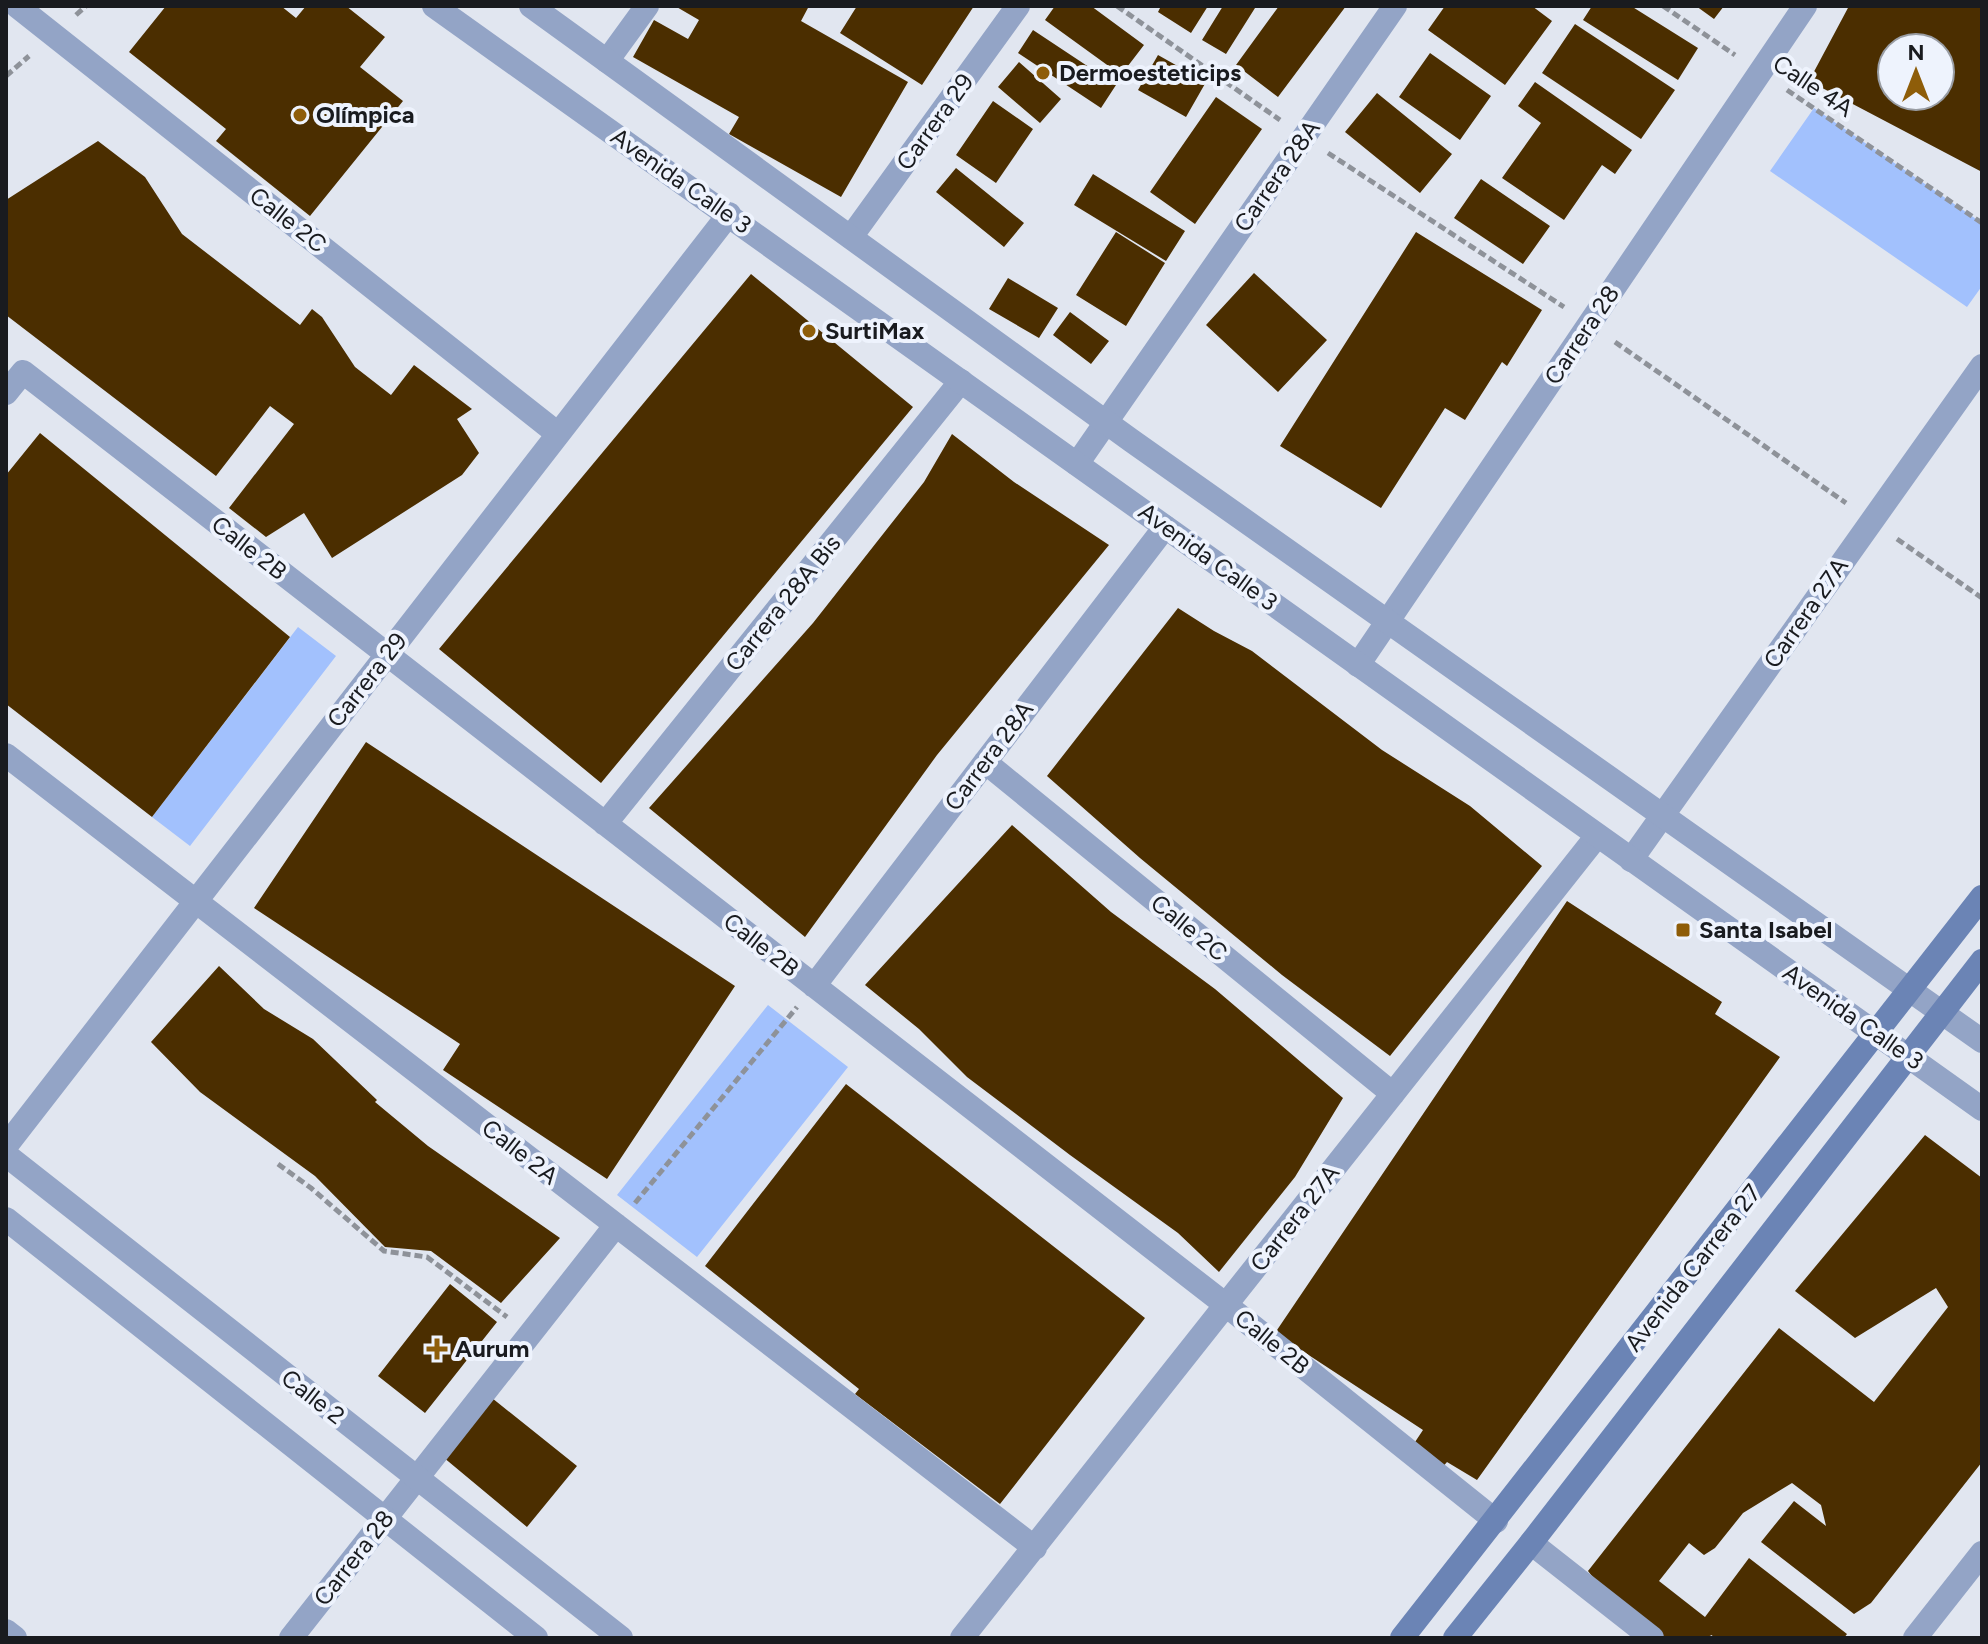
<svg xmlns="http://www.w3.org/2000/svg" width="1988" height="1644" font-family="Figtree,sans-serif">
<rect width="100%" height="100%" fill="#e1e6f0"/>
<path fill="#a2c1fd" d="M1814,108L1982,223V286L1967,307L1770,171Z
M298,627L336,656L190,846L152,817Z
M768,1005L848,1067L697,1257L617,1195Z"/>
<path fill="#4b2e00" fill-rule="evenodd" d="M166,6H281L296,18L306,6H346L385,37L360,67L403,101L310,216L216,141L226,129L129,52Z
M675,6H809L801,21L908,82L841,197L729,134L739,117L633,57L654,20L688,39L699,20Z
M857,6H974L922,85L840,33Z
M1055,6H1091L1144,45L1121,75L1045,20Z
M1161,6H1208L1191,33L1158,12Z
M1223,6H1251L1255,8L1226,54L1202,40Z
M1279,6H1346L1278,97L1236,65Z
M1445,6H1532L1552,21L1505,85L1428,30Z
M1592,6H1631L1698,48L1678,80L1583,20Z
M1696,6H1724L1714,19Z
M1849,6H1982V172L1809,81ZM1892,48H1940V96H1892Z
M1575,24L1675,90L1641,139L1542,73Z
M1033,30L1116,85L1101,108L1018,53Z
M1430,53L1491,96L1460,140L1399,97Z
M1158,55L1206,82L1186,117L1138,90Z
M1019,62L1061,99L1040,123L998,87Z
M1535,82L1632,150L1615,174L1602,165L1564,220L1502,178L1541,123L1518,106Z
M1377,93L1452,154L1420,193L1345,132Z
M1216,97L1262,129L1195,224L1150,192Z
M993,101L1033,129L996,183L956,155Z
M98,141L145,177L182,234L300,325L312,309L322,317L355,367L391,395L414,365L472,409L457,419L479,453L462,475L332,558L304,513L266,537L229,508L294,424L270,406L216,476L6,315V200Z
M956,168L1024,223L1004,247L936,192Z
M1093,174L1185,231L1166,261L1074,205Z
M1481,179L1550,226L1523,264L1454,218Z
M1116,232L1165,263L1126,326L1076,295Z
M1416,232L1542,310L1507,366L1502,362L1465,420L1445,408L1381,508L1280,446Z
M1254,273L1327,340L1278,392L1206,325Z
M751,274L913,407L601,783L439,649Z
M1008,278L1058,308L1039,338L989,309Z
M1070,312L1109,341L1091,364L1053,335Z
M40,433L290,637L152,817L6,704V475Z
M952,434L1014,482L1109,545L937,755L805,937L649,808L813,623L924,482Z
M1178,608L1214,631L1252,651L1382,750L1470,806L1542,866L1390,1056L1282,975L1140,858L1047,776Z
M366,742L735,986L607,1179L443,1070L460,1044L254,908Z
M1012,825L1111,912L1215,989L1343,1098L1295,1177L1219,1272L1178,1233L1070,1155L967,1077L919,1029L865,985Z
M1567,901L1722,1002L1715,1014L1780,1057L1477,1480L1447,1462L1440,1470L1411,1448L1423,1430L1275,1333Z
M219,966L264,1009L313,1039L377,1100L375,1102L428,1146L560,1238L501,1303L431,1251L385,1247L315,1176L200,1092L151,1042Z
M846,1084L1145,1318L1000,1504L855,1394L859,1389L705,1266Z
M1925,1135L1982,1178V1462L1871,1603L1854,1614L1761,1542L1794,1501L1826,1526L1821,1505L1792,1483L1743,1513L1715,1548L1704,1555L1689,1543L1659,1581L1705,1617L1749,1558L1847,1634L1844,1638H1713L1712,1635L1705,1638H1659L1616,1607L1588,1571L1779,1328L1874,1402L1948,1307L1936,1288L1855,1338L1795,1291Z
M450,1284L497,1322L425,1413L378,1376Z
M492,1398L577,1466L527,1527L443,1457Z"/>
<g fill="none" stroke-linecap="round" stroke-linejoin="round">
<path stroke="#8e9299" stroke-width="5" stroke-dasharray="8 4" stroke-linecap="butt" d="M1117,6L1280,120
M1663,6L1735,55
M76,15L86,6
M6,76L29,56
M1787,90L1982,223
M1328,153L1564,307
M1615,342L1846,503
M1897,539L1982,598
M278,1164L311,1188L384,1251L427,1257L507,1317
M635,1203L797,1007"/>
<path stroke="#93a4c6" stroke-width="24" d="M17,6L558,434
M607,61L647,6
M851,237L1018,6
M6,393L23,372L1226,1305L1496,1521
M1077,464L1395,6
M1358,665L1805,6
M6,755L1035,1548
M985,762L1393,1094
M605,824L961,381
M1631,860L1982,366
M814,986L1165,527
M6,1146L729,214
M1531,1543L1652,1638
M6,1631L15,1638
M291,1638L616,1225
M962,1638L1597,836
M1915,1638L1982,1553"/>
<path stroke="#93a4c6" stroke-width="24" d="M434,6L1982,1109
M531,6L1132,441L1982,1041
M6,1155L621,1638
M6,1219L536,1638"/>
<path stroke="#6b84b5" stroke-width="24" d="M1402,1638L1982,897
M1455,1638L1531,1543L1982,961"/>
</g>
<g fill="#8e5d09" stroke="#eef3fd" stroke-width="3">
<circle cx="1043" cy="73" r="8"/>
<circle cx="300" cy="115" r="8"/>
<circle cx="809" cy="331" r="8"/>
<rect x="1675" y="922" width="16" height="16" rx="4"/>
<path d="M433 1337h8v8h8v8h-8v8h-8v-8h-8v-8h8z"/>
</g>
<g text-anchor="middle" stroke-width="8" stroke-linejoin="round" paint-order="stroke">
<g font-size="24" font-weight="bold" fill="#191b1f" stroke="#eef3fd" text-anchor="start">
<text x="1059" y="81">Dermoesteticips</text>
<text x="316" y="123">Olímpica</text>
<text x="825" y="339">SurtiMax</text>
<text x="1699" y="938">Santa Isabel</text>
<text x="455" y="1357">Aurum</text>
</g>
<g font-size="24" fill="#191b1f" stroke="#eef3fd">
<text transform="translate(1813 86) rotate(34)" y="8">Calle 4A</text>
<text transform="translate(935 122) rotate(-54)" y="8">Carrera 29</text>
<text transform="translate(1277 176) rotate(-55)" y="8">Carrera 28A</text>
<text transform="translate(681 181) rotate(35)" y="8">Avenida Calle 3</text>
<text transform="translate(288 220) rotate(38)" y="8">Calle 2C</text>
<text transform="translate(1582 335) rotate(-56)" y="8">Carrera 28</text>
<text transform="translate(249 548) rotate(38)" y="8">Calle 2B</text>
<text transform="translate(1208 557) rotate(36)" y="8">Avenida Calle 3</text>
<text transform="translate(783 603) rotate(-51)" y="8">Carrera 28A Bis</text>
<text transform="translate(1806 613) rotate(-55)" y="8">Carrera 27A</text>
<text transform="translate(367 680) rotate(-52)" y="8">Carrera 29</text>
<text transform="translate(989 756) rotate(-53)" y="8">Carrera 28A</text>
<text transform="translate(1189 928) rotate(39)" y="8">Calle 2C</text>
<text transform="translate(761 945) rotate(38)" y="8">Calle 2B</text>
<text transform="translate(1853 1017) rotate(35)" y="8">Avenida Calle 3</text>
<text transform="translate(520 1152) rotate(38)" y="8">Calle 2A</text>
<text transform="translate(1295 1218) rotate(-52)" y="8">Carrera 27A</text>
<text transform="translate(1693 1268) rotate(-52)" y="8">Avenida Carrera 27</text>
<text transform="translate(1272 1342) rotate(39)" y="8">Calle 2B</text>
<text transform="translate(313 1397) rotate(38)" y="8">Calle 2</text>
<text transform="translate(354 1558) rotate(-52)" y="8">Carrera 28</text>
</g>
</g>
<rect width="1988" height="1644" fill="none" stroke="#191b1f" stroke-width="16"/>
<g transform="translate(1916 72)"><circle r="38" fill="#eef3fd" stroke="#999da4" stroke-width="2"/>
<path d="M0-6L14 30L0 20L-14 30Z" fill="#8e5d09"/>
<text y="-12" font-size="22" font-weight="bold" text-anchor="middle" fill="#191b1f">N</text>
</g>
</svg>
